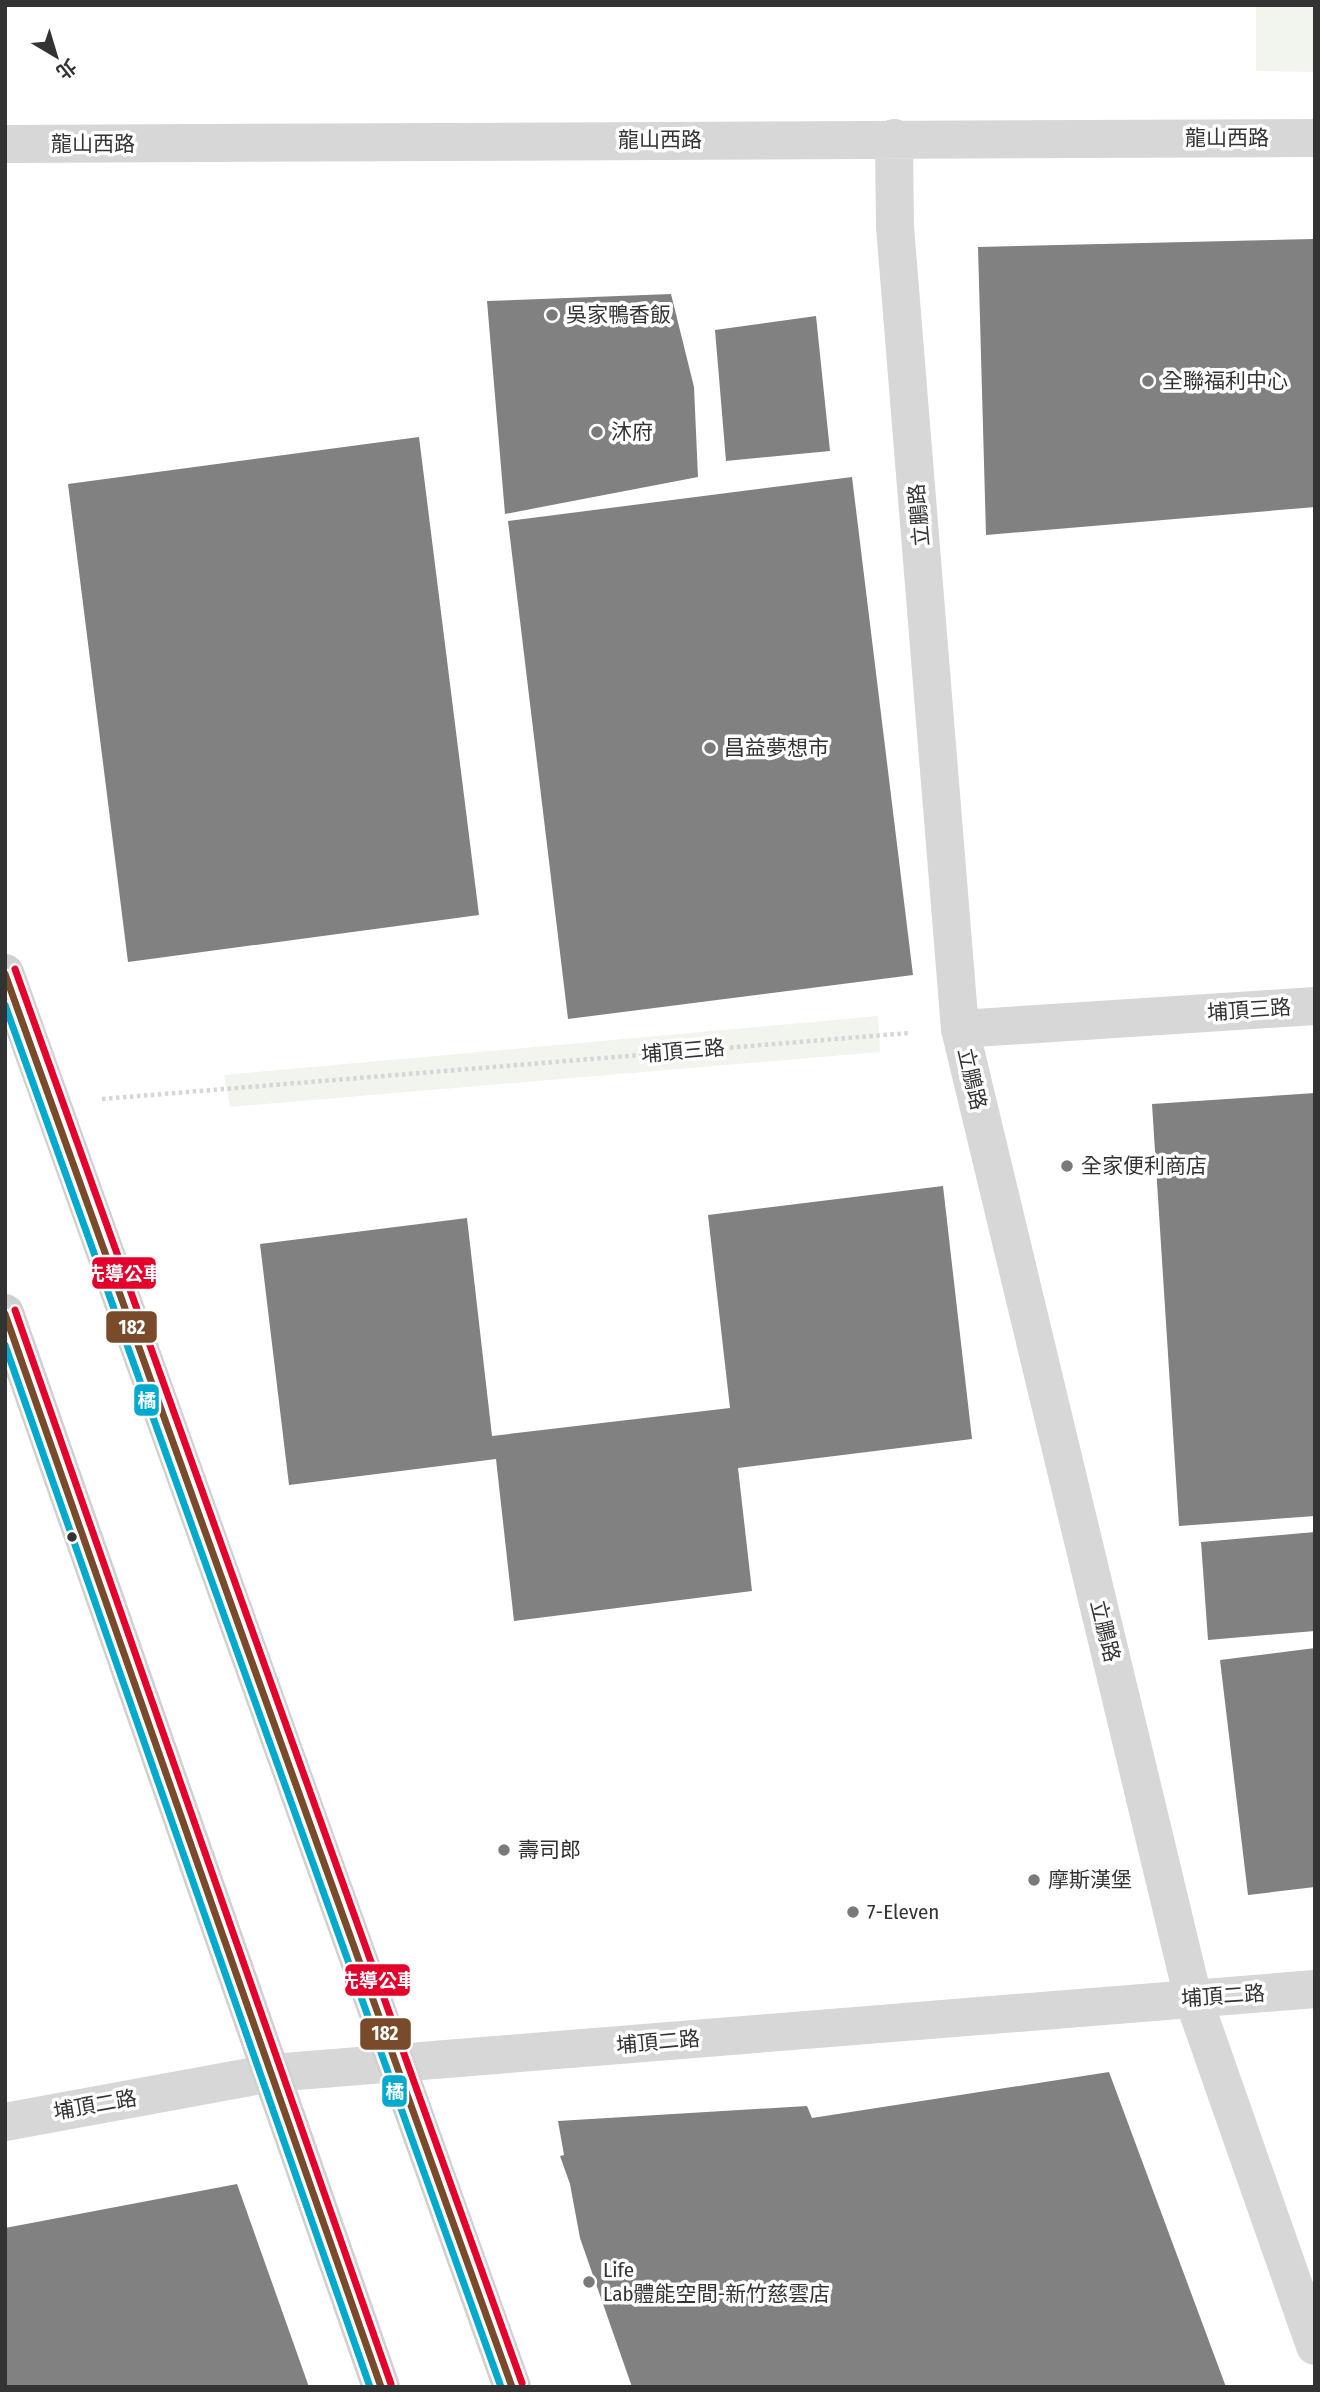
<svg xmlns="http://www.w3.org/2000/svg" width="1320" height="2392" font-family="'Fira Sans Condensed','Noto Sans TC',sans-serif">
<rect width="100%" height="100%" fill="#fff"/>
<path fill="#f1f5ed" d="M1256,5H1315V72L1256,71Z
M878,1016L880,1052L230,1107L224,1075Z"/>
<path fill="#818181" d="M1313,239L1315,507L986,535L978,247Z
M671,294L694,387L698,477L505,514L487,301Z
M816,316L830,451L726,461L715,330Z
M419,437L479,915L128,962L68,484Z
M852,477L913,975L568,1019L508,521Z
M1315,1093V1516L1179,1526L1152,1104Z
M943,1186L972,1439L738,1468L752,1591L514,1621L496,1459L289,1485L260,1244L467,1218L492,1436L730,1408L708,1215Z
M1315,1532V1631L1208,1640L1201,1542Z
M1315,1648V1887L1248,1895L1220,1660Z
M1109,2072L1226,2387H632L580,2238L570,2184L560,2156L564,2155L558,2121L807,2106L812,2118Z
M237,2184L309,2387H5V2228Z"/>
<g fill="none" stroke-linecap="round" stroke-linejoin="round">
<path stroke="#d6d6d6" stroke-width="4.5" stroke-dasharray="3.5 3.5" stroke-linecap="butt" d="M102,1099L909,1033"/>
<path stroke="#d7d7d7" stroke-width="38" d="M894,138L895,227L960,1029L1193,1998L1315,2346
M5,144L1315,138
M960,1029L1315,1006
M5,2122L272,2073L1315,1989"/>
<path stroke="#d0d0d0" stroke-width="38" d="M5,973L512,2387
M5,1313L381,2387"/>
<defs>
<path id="bus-1" d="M5,974L512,2387
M5,1314L381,2387"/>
<path id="bus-2" d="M5,1005L501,2387
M5,1345L370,2387"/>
<path id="bus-3" d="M15,969L522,2383
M15,1310L391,2384"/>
</defs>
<use href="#bus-1" stroke="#fff" stroke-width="12"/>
<use href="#bus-2" stroke="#fff" stroke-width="12"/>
<use href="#bus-3" stroke="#fff" stroke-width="12"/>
<use href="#bus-1" stroke="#7a4b2a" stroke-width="7"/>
<use href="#bus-2" stroke="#00a9ce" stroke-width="7"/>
<use href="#bus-3" stroke="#e4002b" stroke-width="7"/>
</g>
<g fill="#7a7a7a" stroke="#fff" stroke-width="2.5">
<circle cx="552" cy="315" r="7"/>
<circle cx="1148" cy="381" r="7"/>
<circle cx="597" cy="432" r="7"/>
<circle cx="710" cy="748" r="7"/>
<circle cx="1067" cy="1166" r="7"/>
<circle cx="504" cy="1850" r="7"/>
<circle cx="1034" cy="1880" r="7"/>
<circle cx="853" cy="1912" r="7"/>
<circle cx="589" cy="2282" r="7"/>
</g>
<circle fill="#333" stroke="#fff" stroke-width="2.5" cx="72" cy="1537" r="6"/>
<g text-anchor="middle" stroke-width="7" stroke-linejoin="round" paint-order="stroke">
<g font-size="21" fill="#333" stroke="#fff">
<text x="1227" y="145">龍山西路</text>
<text x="660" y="147">龍山西路</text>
<text x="93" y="151">龍山西路</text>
<text transform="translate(919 515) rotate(-95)" y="7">立鵬路</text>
<text transform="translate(1249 1010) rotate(-4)" y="7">埔頂三路</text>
<text transform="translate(683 1051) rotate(-5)" y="7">埔頂三路</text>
<text transform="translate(972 1079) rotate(77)" y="7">立鵬路</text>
<text transform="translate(1105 1631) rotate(76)" y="7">立鵬路</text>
<text transform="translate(1223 1996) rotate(-4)" y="7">埔頂二路</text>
<text transform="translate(658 2042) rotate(-5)" y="7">埔頂二路</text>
<text transform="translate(95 2105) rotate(-10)" y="7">埔頂二路</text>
</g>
<g font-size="21" fill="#333" stroke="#fff" text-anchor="start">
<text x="566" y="322">吳家鴨香飯</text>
<text x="1162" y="388">全聯福利中心</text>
<text x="611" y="439">沐府</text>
<text x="724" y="755">昌益夢想市</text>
<text x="1081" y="1173">全家便利商店</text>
<text x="518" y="1857">壽司郎</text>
<text x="1048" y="1887">摩斯漢堡</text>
<text x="867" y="1919">7-Eleven</text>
<text x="603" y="2277">Life<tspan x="603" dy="24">Lab體能空間-新竹慈雲店</tspan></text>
</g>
</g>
<g stroke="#fff" stroke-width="2.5">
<rect x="91" y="1256" width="66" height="34" rx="7" fill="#e4002b"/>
<rect x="105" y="1310" width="53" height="34" rx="7" fill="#7a4b2a"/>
<rect x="133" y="1383" width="27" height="34" rx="7" fill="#00a9ce"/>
<rect x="344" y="1963" width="67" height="34" rx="7" fill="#e4002b"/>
<rect x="359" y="2017" width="53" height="34" rx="7" fill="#7a4b2a"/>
<rect x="381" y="2074" width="27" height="34" rx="7" fill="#00a9ce"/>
</g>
<g font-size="19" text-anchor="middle" font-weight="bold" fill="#fff">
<text x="124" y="1280">先導公車</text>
<text x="132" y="1334">182</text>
<text x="147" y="1407">橘</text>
<text x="378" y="1987">先導公車</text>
<text x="385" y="2040">182</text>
<text x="395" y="2098">橘</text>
</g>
<rect width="1320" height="2392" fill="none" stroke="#333333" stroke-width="14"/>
<g transform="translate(56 56) rotate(142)" stroke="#ffffff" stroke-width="5" paint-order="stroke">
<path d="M0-5L12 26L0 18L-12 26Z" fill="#333333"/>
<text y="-10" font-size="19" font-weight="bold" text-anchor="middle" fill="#333333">北</text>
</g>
</svg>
